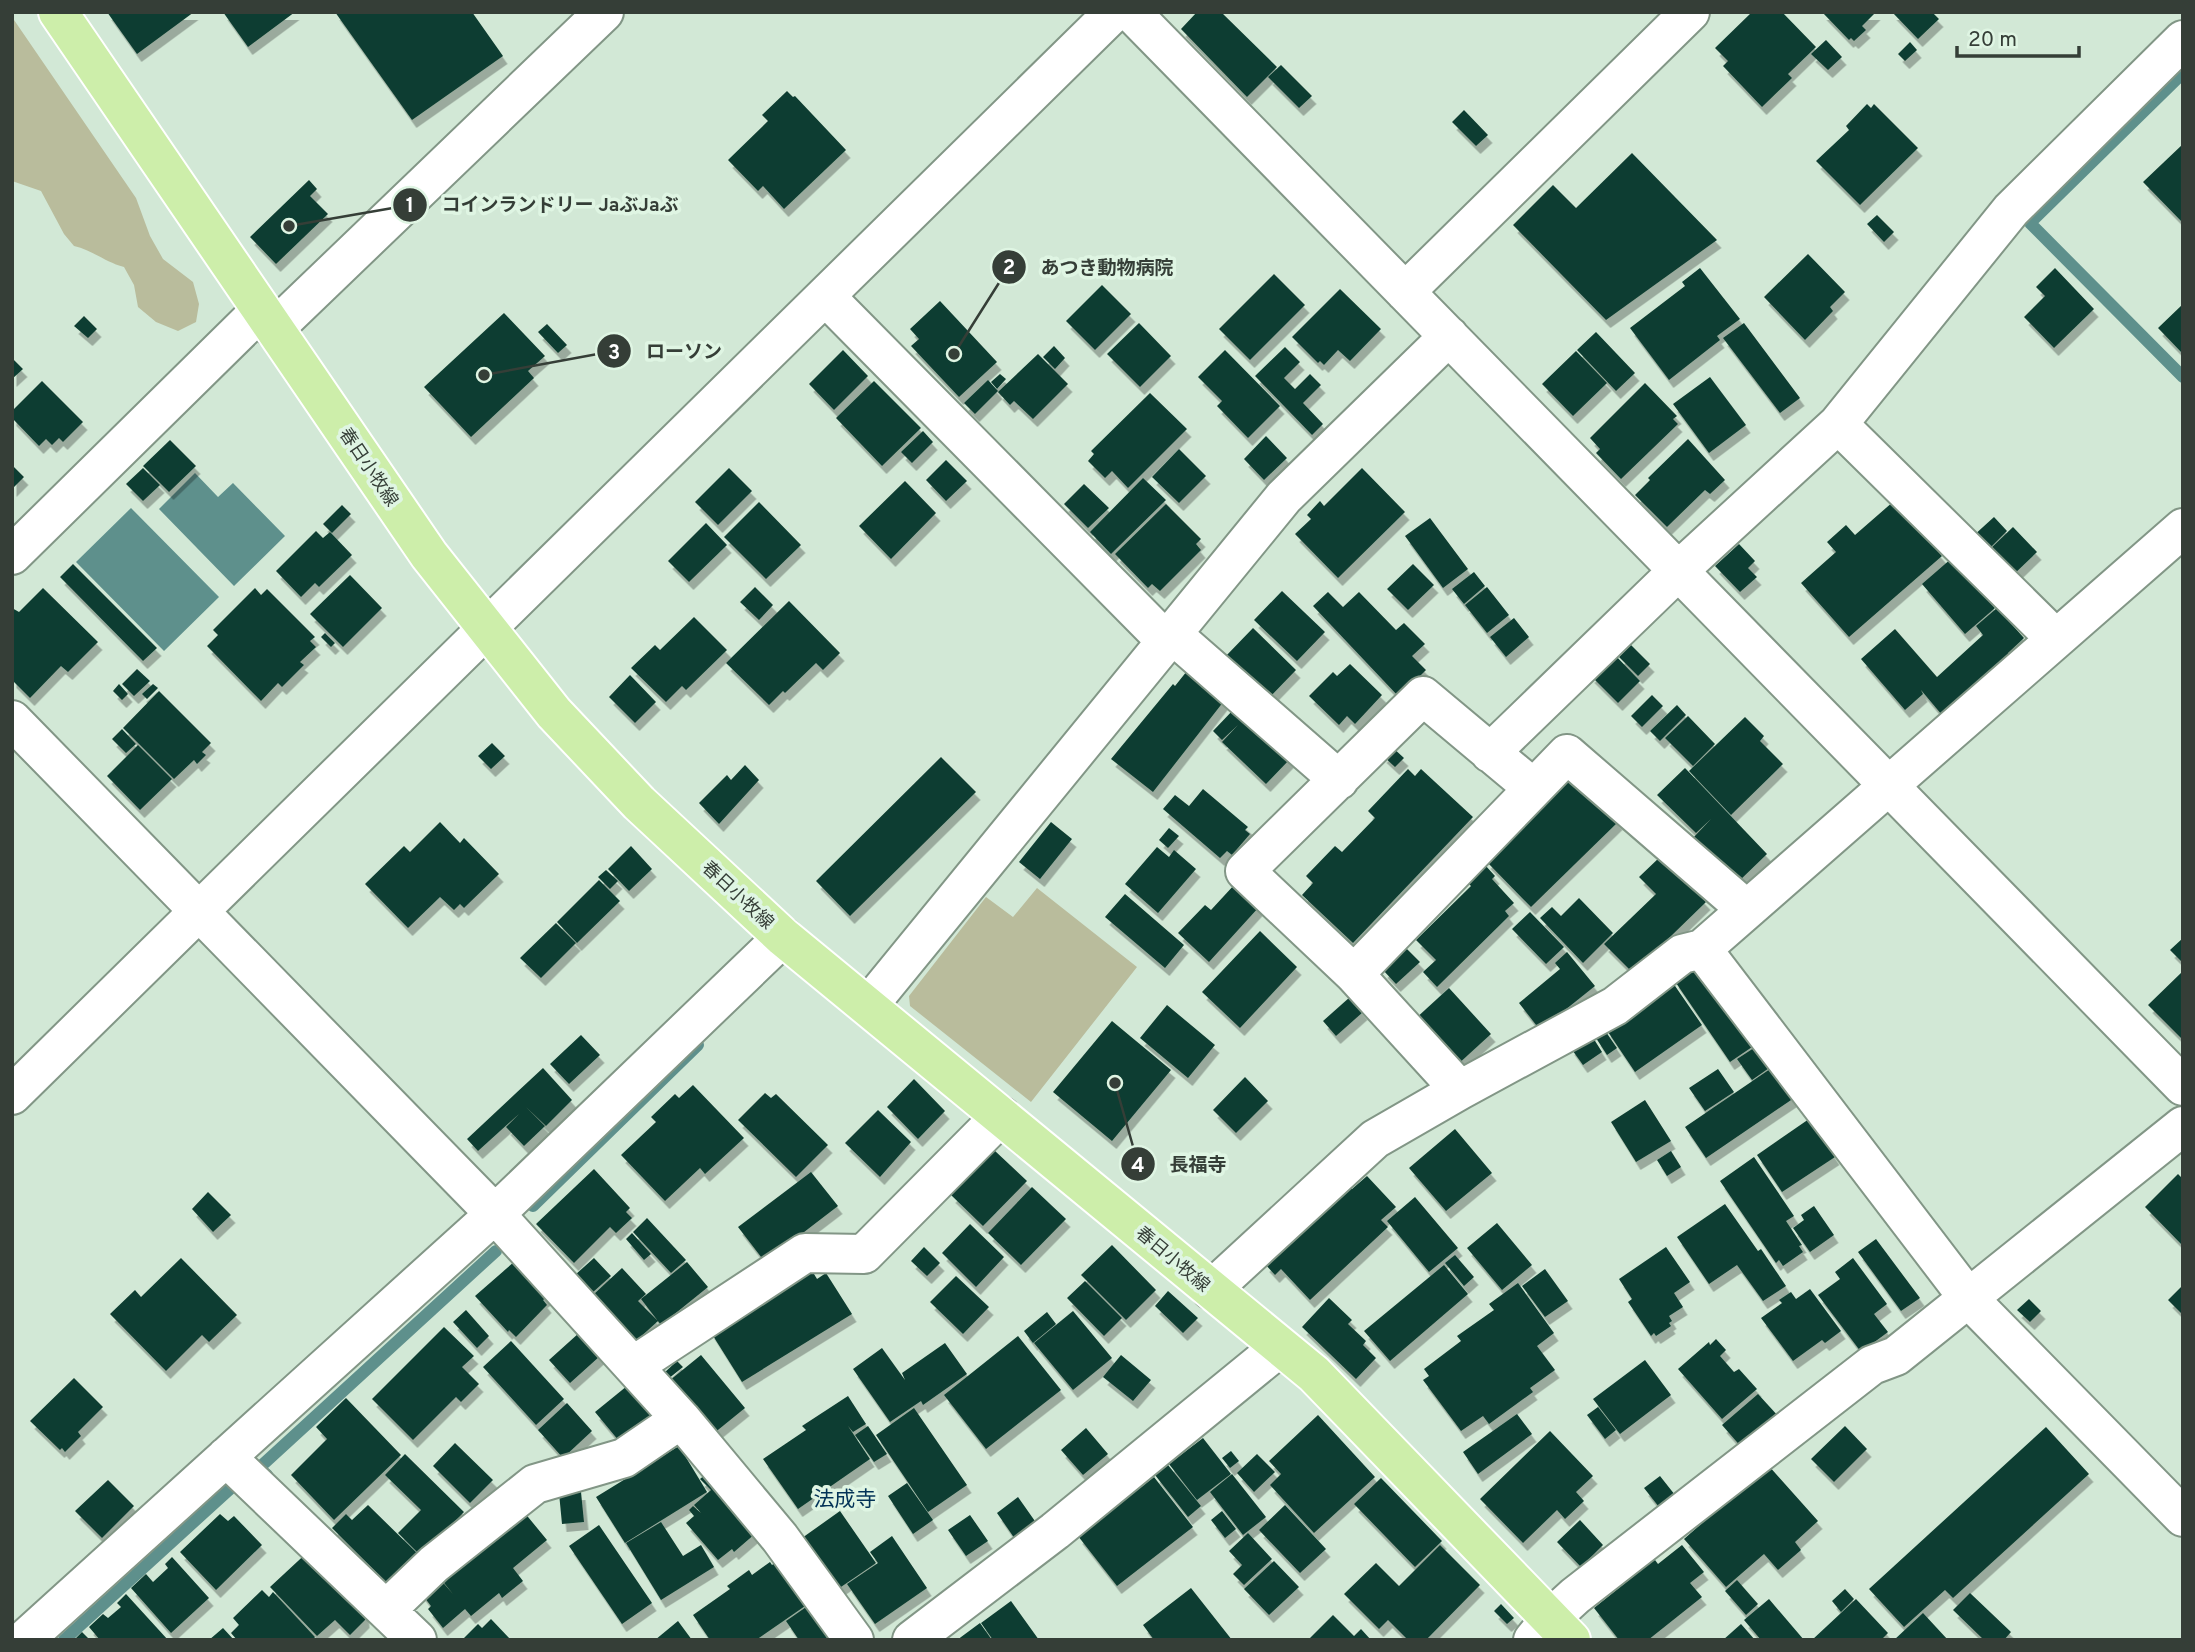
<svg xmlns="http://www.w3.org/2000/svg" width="2195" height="1652" font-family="Overpass,'Noto Sans JP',sans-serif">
<defs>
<filter id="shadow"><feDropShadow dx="4.5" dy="8" stdDeviation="0" flood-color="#0004"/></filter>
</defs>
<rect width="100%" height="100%" fill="#d2e8d6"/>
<path fill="#b9bc9c" d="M12,17L136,198L150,236L163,259L193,282L199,304L196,322L178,331L156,322L138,307L134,285L124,267C105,262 92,250 74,246L64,234L41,191L12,181Z
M1037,888L1137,967L1031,1102L910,1006L909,996L986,897L1013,917Z"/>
<path fill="#5e908c" d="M195,473L218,497L233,483L285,536L234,586L159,509Z
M131,508L219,597L164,651L76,562Z"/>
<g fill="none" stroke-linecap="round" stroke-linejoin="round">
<path stroke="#5e908c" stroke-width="12" d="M2183,73L2030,223L2183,377
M533,1206L698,1045
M267,1475L259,1468L496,1251
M64,1640L231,1488"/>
</g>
<path fill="#103d30" filter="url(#shadow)" d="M107,12H194L137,54Z
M223,12H295L248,47Z
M335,12H472L503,56L412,120Z
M1197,12H1221L1277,67L1247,97L1181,29Z
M1752,12H1782L1816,47L1788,74L1792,78L1762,107L1723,66L1728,61L1715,48Z
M1822,12H1876L1862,26L1866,30L1854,41L1851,38L1849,40Z
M1892,12H1932L1939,19L1918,39Z
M1826,40L1842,57L1828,70L1811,54Z
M1910,42L1917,50L1905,61L1898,54Z
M1281,65L1312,96L1299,108L1268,77Z
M787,91L793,97L795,96L846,150L784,209L763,186L758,191L728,160L768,121L762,115Z
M1867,104L1871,108L1874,104L1918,148L1860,205L1816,161L1849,130L1846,126Z
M1464,110L1488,135L1476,146L1452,122Z
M2183,144V223L2143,182Z
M1632,153L1717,240L1606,320L1513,225L1553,185L1576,208Z
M309,180L317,189L310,196L328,214L276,264L250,237Z
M1877,215L1894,232L1884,242L1867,224Z
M1808,254L1845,292L1830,307L1833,311L1805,340L1764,297Z
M1700,268L1740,319L1717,336L1720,340L1669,380L1630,328L1685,286L1682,282Z
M2055,268L2094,309L2054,348L2024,317L2045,296L2036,287Z
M1274,274L1305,305L1250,360L1219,329Z
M1102,285L1131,314L1095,350L1066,321Z
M1340,289L1381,329L1350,361L1338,350L1324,365L1320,361L1318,363L1292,337Z
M940,301L997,362L959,397L911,346L919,339L910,329Z
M2183,304V354L2158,328Z
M504,313L545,356L528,371L534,378L471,437L424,387Z
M84,316L97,329L88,338L74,326Z
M1139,323L1171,356L1140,387L1107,354Z
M1744,323L1800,398L1780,413L1723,338Z
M547,324L567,345L558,353L538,332Z
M1596,332L1635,373L1616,391L1577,350Z
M1054,346L1065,358L1055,369L1043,357Z
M1285,347L1300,362L1284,378L1295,389L1310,374L1321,385L1303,403L1323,424L1312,435L1255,376Z
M843,350L868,376L834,410L809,384Z
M1225,350L1280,406L1248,438L1217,406L1222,401L1198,377Z
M1576,351L1607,383L1573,416L1542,384Z
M1038,354L1068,384L1033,419L1014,401L1010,405L998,392Z
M12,358L23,369L12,379Z
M1000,374L1006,379L997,389L991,382Z
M1710,377L1746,425L1709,453L1673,404Z
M988,380L998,391L975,414L964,403Z
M42,381L83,422L63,442L59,438L52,445L46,439L39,446L12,418V411Z
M874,381L921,428L882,466L836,418Z
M1645,383L1677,416L1673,419L1678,424L1621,479L1596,453L1600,449L1590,438Z
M1150,393L1187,429L1128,488L1112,471L1105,478L1088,461L1094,454L1091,451Z
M923,431L933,442L912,463L901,452Z
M1266,436L1287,458L1264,480L1244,459Z
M1688,439L1725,480L1710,494L1705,490L1667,527L1635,495L1650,480L1648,478Z
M170,440L196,466L169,492L143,466Z
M1179,449L1206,476L1179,503L1152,477Z
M946,460L967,481L946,501L926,480Z
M12,465L24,477L12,489Z
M143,468L160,485L143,501L126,484Z
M729,468L752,491L718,525L695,502Z
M1362,468L1405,512L1338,578L1295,534L1311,519L1307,515L1320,501L1324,506Z
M1143,478L1166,500L1111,554L1090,532Z
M905,481L936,513L891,559L859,526Z
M1084,484L1109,508L1088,528L1064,504Z
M1894,501L1942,556L1849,637L1801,583L1836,552L1827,542L1846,525L1855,535Z
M759,502L801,545L766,579L724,537Z
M1166,504L1201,539L1196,544L1201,550L1160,591L1152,584L1148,588L1115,554Z
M342,505L351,514L332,533L323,524Z
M1994,517L2007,531L1986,552L1972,537Z
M1430,518L1468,569L1443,588L1405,536Z
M706,523L727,545L689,582L668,561Z
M2013,527L2037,552L2011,577L1987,552Z
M316,531L323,538L330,532L352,555L319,587L315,583L301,597L276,571Z
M1739,544L1755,561L1748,568L1757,577L1740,592L1715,566Z
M1952,558L1995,608L1965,634L1922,584Z
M73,564L157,648L143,661L60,577Z
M1413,564L1434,585L1408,610L1387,589Z
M1474,572L1485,586L1464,604L1452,589Z
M350,575L382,608L343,647L310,614Z
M755,587L773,605L759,620L740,602Z
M1487,587L1509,615L1487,633L1465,605Z
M43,588L98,642L68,672L61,666L30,698L12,680V608L19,612Z
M255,588L261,595L267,589L315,637L310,641L316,647L300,662L304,665L282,687L278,683L261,701L207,646L218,635L213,630Z
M1282,591L1325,632L1297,661L1254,620Z
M1328,592L1343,607L1359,592L1396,630L1404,623L1425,644L1412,656L1426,670L1399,697L1313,606Z
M789,601L840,653L823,670L816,663L785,693L783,691L769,705L726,663Z
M1997,608L2024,638L2008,653L2010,655L1942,715L1921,690L1923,694L1905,710L1861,659L1895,629L1937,677L1983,635L1976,626Z
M694,617L727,650L686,690L682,686L666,702L631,668L655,645L660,650Z
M1514,618L1529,637L1506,657L1490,637Z
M1253,628L1296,670L1267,700L1224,658Z
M325,633L335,643L331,647L321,637Z
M1631,645L1650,664L1638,676L1619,657Z
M1613,653L1640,681L1618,703L1590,675Z
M1350,664L1382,695L1355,724L1347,716L1339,725L1309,696L1333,672L1337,676Z
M137,669L150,681L134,696L122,684Z
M1187,671L1224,701L1153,792L1111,759L1173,684L1175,686Z
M630,675L656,702L635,723L609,697Z
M119,684L128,694L122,700L113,691Z
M153,684L158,688L147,699L142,694Z
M159,691L211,743L202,752L206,755L197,764L194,760L174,779L123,728Z
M1652,695L1663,706L1642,727L1631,716Z
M1677,705L1686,715L1660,741L1650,731Z
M1235,708L1291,758L1266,784L1222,742L1238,725L1222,740L1213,731Z
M1688,716L1715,744L1693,766L1665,738Z
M1745,717L1764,736L1760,741L1783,764L1731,815L1689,771Z
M122,729L136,744L126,753L112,739Z
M492,743L505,756L491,769L478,756Z
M138,745L172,779L140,810L107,776Z
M1391,746L1404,758L1395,767L1382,755Z
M941,757L976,792L850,916L816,881Z
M745,765L759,780L719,824L699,803L727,775L731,780Z
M1685,768L1767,854L1737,883L1693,838L1711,819L1696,833L1657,795Z
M1408,769L1415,776L1421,769L1473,817L1353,943L1302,895L1313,883L1306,876L1335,846L1342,852L1375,818L1368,811Z
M1573,776L1618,822L1531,907L1486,861Z
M1203,789L1248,827L1245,830L1250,834L1232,855L1227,851L1220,858L1163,809L1175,795L1189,806Z
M440,822L460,843L464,838L499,874L464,908L460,904L454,910L440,897L408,928L365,884L404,846L410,852Z
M1051,822L1072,839L1040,879L1019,862Z
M1169,828L1179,836L1168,848L1159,840Z
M631,846L652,869L629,891L608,869Z
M1157,847L1169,857L1174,850L1196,869L1158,913L1125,884Z
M1661,856L1706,902L1633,973L1604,944L1656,894L1639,877Z
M1485,865L1495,876L1492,879L1514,903L1505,911L1509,916L1437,987L1423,972L1436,960L1416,940L1471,886L1467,882Z
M606,870L618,881L610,889L598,877Z
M599,880L620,901L577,943L557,922Z
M1235,884L1259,907L1209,962L1178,933L1205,905L1211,910Z
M1125,894L1184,945L1165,968L1105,917Z
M1579,898L1613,933L1583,963L1540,918L1552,907L1561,916Z
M1530,912L1564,947L1546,964L1512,929Z
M556,923L576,943L541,978L520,958Z
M1260,931L1297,967L1240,1028L1202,992Z
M2183,938V963L2170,950Z
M1406,948L1420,962L1396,984L1383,970Z
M1567,952L1595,986L1540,1030L1519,1003L1560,969L1555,963Z
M1696,965L1752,1047L1730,1062L1674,980Z
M2183,971V1040L2148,1005Z
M1673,983L1702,1025L1635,1072L1606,1029Z
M1449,988L1491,1034L1456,1066L1414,1020Z
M1350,997L1363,1012L1336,1036L1323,1021Z
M1167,1005L1215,1045L1188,1078L1140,1038Z
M1112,1021L1171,1070L1112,1141L1053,1092Z
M1606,1032L1617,1048L1607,1055L1596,1038Z
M1590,1033L1602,1052L1583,1065L1570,1047Z
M581,1035L600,1055L569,1084L550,1064Z
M1757,1046L1772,1066L1752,1080L1737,1059Z
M1773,1067L1794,1098L1706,1158L1685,1127Z
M543,1068L572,1100L546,1126L526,1107L545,1126L524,1146L506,1127L519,1114L478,1151L467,1139L515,1094L523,1103L515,1094Z
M1718,1069L1734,1092L1705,1111L1689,1088Z
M1245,1077L1268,1101L1236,1133L1213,1110Z
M914,1079L945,1111L918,1139L887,1107Z
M693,1085L744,1138L705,1174L700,1168L665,1201L621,1155L656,1122L651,1117L675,1094L679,1098Z
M765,1093L771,1098L776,1094L828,1145L796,1177L738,1120Z
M1645,1100L1671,1141L1636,1162L1611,1122Z
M878,1110L911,1142L880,1177L845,1143Z
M1809,1119L1835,1157L1782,1192L1757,1155Z
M1455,1129L1492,1173L1446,1211L1409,1168Z
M994,1150L1027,1181L983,1226L951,1195Z
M1671,1151L1681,1167L1667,1176L1657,1160Z
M1754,1157L1794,1216L1786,1221L1802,1245L1799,1246L1803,1252L1783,1266L1779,1260L1776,1263L1720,1181Z
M594,1169L630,1208L626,1212L632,1218L616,1233L610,1227L574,1263L536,1224Z
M811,1172L838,1206L765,1262L738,1227Z
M2178,1174L2183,1179V1246L2145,1207Z
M1367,1176L1396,1207L1381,1220L1388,1227L1310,1300L1281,1269L1275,1275L1265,1264L1350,1186L1352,1189Z
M1032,1187L1066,1219L1021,1265L988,1233Z
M208,1192L231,1215L213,1232L192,1209Z
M1415,1197L1458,1248L1429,1272L1387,1221Z
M1725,1204L1758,1251L1761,1249L1786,1286L1763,1301L1737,1265L1709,1284L1677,1237Z
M1814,1206L1834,1235L1810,1252L1793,1228L1804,1220L1801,1215Z
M647,1218L686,1260L671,1273L633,1232Z
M1497,1223L1532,1265L1502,1290L1467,1248Z
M970,1224L1004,1257L976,1287L942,1253Z
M632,1233L651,1254L644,1260L626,1239Z
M1876,1239L1920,1298L1901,1311L1858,1252Z
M1112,1245L1156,1290L1126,1320L1081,1275Z
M924,1247L940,1263L927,1276L911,1261Z
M1666,1247L1690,1282L1674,1293L1683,1307L1669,1316L1672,1321L1669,1323L1671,1326L1656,1336L1654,1333L1651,1336L1628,1302L1632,1299L1619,1279Z
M1455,1255L1474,1277L1464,1286L1445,1263Z
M181,1258L237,1315L209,1342L202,1335L166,1371L110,1314L135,1290L141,1297Z
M594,1258L611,1276L592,1293L575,1275Z
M1853,1258L1887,1304L1874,1314L1888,1332L1861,1352L1818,1295L1840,1279L1835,1272Z
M515,1261L547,1297L543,1300L547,1305L516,1337L509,1330L508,1332L475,1296Z
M687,1262L708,1287L661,1325L641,1299Z
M1444,1265L1468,1294L1390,1361L1364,1331Z
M622,1268L646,1294L638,1301L658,1321L636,1341L593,1295Z
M811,1269L817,1279L826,1273L852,1314L742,1382L710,1331Z
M1545,1269L1568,1301L1545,1317L1522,1286Z
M956,1276L989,1307L963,1334L930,1302Z
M1085,1281L1122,1318L1104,1336L1067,1298Z
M1518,1283L1554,1333L1537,1346L1555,1370L1530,1388L1533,1392L1489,1424L1483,1416L1461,1431L1423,1380L1429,1376L1424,1369L1461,1341L1457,1336L1494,1310L1489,1304Z
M2183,1285V1315L2168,1300Z
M1810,1289L1841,1331L1825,1343L1822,1340L1793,1361L1761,1318L1782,1303L1779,1300L1791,1292L1796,1299Z
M1168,1291L1198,1318L1183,1333L1155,1306Z
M1329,1298L1352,1320L1348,1324L1366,1341L1363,1345L1376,1358L1356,1379L1302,1327Z
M2029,1299L2041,1311L2030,1322L2017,1310Z
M466,1310L489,1336L477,1348L453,1322Z
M1073,1311L1112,1358L1073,1390L1034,1343Z
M1047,1312L1056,1324L1033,1343L1024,1331Z
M444,1327L474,1356L462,1367L479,1384L461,1402L456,1397L413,1440L372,1399Z
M579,1333L600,1356L570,1383L549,1360Z
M1018,1336L1061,1390L986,1449L944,1395Z
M1716,1339L1726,1350L1720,1356L1734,1372L1739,1369L1757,1389L1722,1419L1678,1369L1709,1342L1710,1345Z
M511,1341L564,1399L536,1425L483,1367Z
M945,1343L967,1374L923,1405L921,1401L890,1422L853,1369L882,1348L905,1380L902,1373Z
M701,1355L745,1408L713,1434L669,1381Z
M1121,1355L1151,1380L1133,1401L1103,1377Z
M1645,1360L1671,1395L1620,1434L1593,1399Z
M677,1361L683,1367L668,1379L664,1373Z
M74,1378L103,1407L78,1432L81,1436L65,1452L62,1448L60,1450L30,1421Z
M627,1386L651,1415L619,1441L595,1412Z
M1758,1394L1779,1417L1743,1449L1722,1425Z
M848,1396L866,1424L853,1432L848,1426L870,1459L798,1509L763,1459L806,1430L802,1426Z
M346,1398L401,1455L334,1520L291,1475L327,1439L316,1427Z
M567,1403L592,1431L563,1458L538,1430Z
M1598,1407L1616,1430L1605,1439L1587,1415Z
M914,1408L967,1485L928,1512L876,1435Z
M1517,1414L1532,1434L1478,1474L1463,1452Z
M1318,1415L1375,1477L1314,1533L1270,1485L1281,1474L1269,1461Z
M868,1426L887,1454L874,1462L855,1435Z
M1845,1426L1867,1449L1834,1482L1811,1459Z
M2046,1427L2089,1474L1953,1598L1945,1590L1904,1627L1869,1589Z
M1086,1428L1108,1454L1083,1475L1061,1450Z
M1550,1431L1593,1476L1576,1492L1584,1501L1565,1519L1557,1510L1523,1543L1480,1499Z
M1203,1438L1231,1474L1197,1500L1169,1464Z
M455,1443L493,1480L470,1503L433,1466Z
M679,1446L707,1492L625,1543L596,1497Z
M1231,1451L1239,1461L1230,1468L1222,1458Z
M405,1454L464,1512L421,1556L398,1533L421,1510L385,1475Z
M1257,1454L1275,1472L1254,1492L1237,1473Z
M1168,1465L1201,1506L1188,1517L1155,1475Z
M1768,1465L1818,1521L1795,1542L1801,1550L1778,1570L1764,1554L1726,1587L1684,1539Z
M706,1474L756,1533L734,1552L732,1549L718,1560L686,1523L694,1516L689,1510L693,1506L701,1513L694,1505L711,1490L700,1479Z
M1232,1474L1266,1517L1243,1535L1210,1492Z
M1660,1476L1675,1495L1659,1507L1644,1488Z
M1154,1477L1193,1527L1117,1586L1078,1536Z
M1381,1478L1442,1541L1415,1567L1354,1504Z
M108,1480L134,1506L102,1538L75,1511Z
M907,1483L933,1520L913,1534L888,1496Z
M581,1492L584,1522L562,1524L559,1493Z
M1018,1497L1037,1524L1015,1539L997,1513Z
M368,1505L422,1558L392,1588L332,1528L346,1514L352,1520Z
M1285,1505L1326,1549L1300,1573L1259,1530Z
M519,1506L547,1540L513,1568L523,1581L502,1598L499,1593L471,1616L465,1609L443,1628L428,1609L431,1606L421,1593L439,1578L453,1594L436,1573Z
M840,1511L876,1563L838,1589L802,1538Z
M1222,1511L1236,1529L1225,1538L1211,1520Z
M220,1514L228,1521L234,1516L262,1545L216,1590L180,1552Z
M970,1515L988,1541L966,1556L948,1530Z
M1580,1520L1603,1545L1581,1567L1557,1542Z
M661,1522L683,1556L701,1545L714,1567L661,1600L626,1543Z
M599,1525L652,1603L622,1624L569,1546Z
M1248,1533L1272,1559L1244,1585L1233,1574L1242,1565L1229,1551Z
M892,1536L927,1588L875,1624L847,1584L878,1563L870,1552Z
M1440,1545L1480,1585L1426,1640H1408L1388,1620L1379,1629L1344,1594L1376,1563L1399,1586Z
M1682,1545L1704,1572L1690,1583L1702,1597L1648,1640H1619L1594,1608L1635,1575L1632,1572L1652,1556L1658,1564Z
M312,1548L364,1603L365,1620L350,1635L335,1620L317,1636L270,1587Z
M172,1557L209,1598L171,1633L131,1588L146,1574L153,1582L168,1568L165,1564Z
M778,1561L808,1604L756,1640H710L693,1615L730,1589L727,1586L749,1570L752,1575L770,1562L772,1565Z
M1274,1561L1299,1587L1269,1615L1244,1589Z
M1737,1580L1758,1604L1746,1615L1725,1591Z
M1191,1588L1232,1640H1154L1143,1625Z
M1845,1589L1854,1599L1841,1612L1832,1601Z
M262,1590L269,1597L273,1592L315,1637L313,1640H237L231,1633L239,1625L233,1618Z
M1970,1593L2011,1632L2004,1640H1984L1953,1610Z
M126,1594L168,1640H100L89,1627L103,1614L108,1618L121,1607L117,1603Z
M1769,1599L1804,1640H1761L1744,1620Z
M1856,1599L1888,1633L1881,1640H1812Z
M1011,1601L1039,1640H993L981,1623Z
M1501,1604L1514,1618L1507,1624L1494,1611Z
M809,1605L832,1640H799L786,1621Z
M1923,1613L1948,1640H1894Z
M1333,1615L1354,1636L1361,1629L1371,1640H1308Z
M491,1619L511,1640H462L478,1624L482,1628Z
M678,1621L692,1640H655Z
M980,1623L992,1640H957Z
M1741,1624L1755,1640H1723Z
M223,1628L234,1640H209Z
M82,1632L90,1640H74Z"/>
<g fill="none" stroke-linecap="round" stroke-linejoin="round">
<defs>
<path id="minor" d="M1131,12L2183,1086
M1405,292L1690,12
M825,296L1166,641
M274,329L604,12
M1838,424L2056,639
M12,555L261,310
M1172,634L1339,780
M12,720L495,1214L681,1419L780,1538L854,1640
M1490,753L1678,571L1838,424L2011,210L2183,40
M1702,949L1969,1299L2183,1517
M1354,974L1567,754L1746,909
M868,1006L1284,497L1449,336
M1460,1090L1354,974L1245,871L1423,696L1533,788
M12,1095L1114,12
M1211,1290L1375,1139L1460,1090L1615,1006L1682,954L1702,949L2183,528
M633,1366L805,1253L864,1254L1001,1116
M226,1457L417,1640
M386,1610L434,1564L535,1484L624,1458L681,1419
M24,1640L495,1214L783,937
M912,1640L1055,1531L1280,1347
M1533,1640L1551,1618L1575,1596L1872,1365L1896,1356L2183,1126"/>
<path id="major" d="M58,12L429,555L554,713L639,803L783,937L1314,1374L1571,1640"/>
</defs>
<use href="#minor" stroke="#829686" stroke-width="42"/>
<use href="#major" stroke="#fff" stroke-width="42"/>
<use href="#minor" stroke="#fff" stroke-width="38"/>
<use href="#major" stroke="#cdeeaa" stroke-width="38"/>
</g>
<g text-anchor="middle" stroke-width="7" stroke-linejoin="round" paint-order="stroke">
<g font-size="18" fill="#353e37" stroke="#dff5e3">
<text transform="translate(369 467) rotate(56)" y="6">春日小牧線</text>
<text transform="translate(738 895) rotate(43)" y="6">春日小牧線</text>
<text transform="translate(1173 1259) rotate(40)" y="6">春日小牧線</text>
</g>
<g font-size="21" fill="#023256" stroke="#dff5e3">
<text x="845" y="1506">法成寺</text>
</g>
</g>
<path fill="none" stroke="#353e37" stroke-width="2.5" d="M289 226L410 205M954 354L1009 267M484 375L614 351M1115 1083L1138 1164"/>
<g fill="#353e37" stroke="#dff5e3" stroke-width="2.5">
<circle cx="289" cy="226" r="7"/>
<circle cx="954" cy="354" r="7"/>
<circle cx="484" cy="375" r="7"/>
<circle cx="1115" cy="1083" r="7"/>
<circle cx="410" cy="205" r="18"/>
<circle cx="1009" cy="267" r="18"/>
<circle cx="614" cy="351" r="18"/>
<circle cx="1138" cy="1164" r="18"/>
</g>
<g font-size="21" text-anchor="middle" font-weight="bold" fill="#fff">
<text x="410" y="212">1</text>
<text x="1009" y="274">2</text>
<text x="614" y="359">3</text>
<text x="1138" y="1172">4</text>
</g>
<g font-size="19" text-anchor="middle" font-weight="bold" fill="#353e37" stroke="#dff5e3" stroke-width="7" stroke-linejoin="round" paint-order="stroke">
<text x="560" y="211">コインランドリー JaぶJaぶ</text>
<text x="1107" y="274">あつき動物病院</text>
<text x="684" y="358">ローソン</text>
<text x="1198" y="1171">長福寺</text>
</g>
<rect width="2195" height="1652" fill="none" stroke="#353e37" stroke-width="28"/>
<path d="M1957 46v10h122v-10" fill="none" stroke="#353e37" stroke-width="3.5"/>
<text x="1968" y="46" font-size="21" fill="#353e37" stroke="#dff5e3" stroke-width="5" paint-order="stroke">20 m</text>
</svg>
